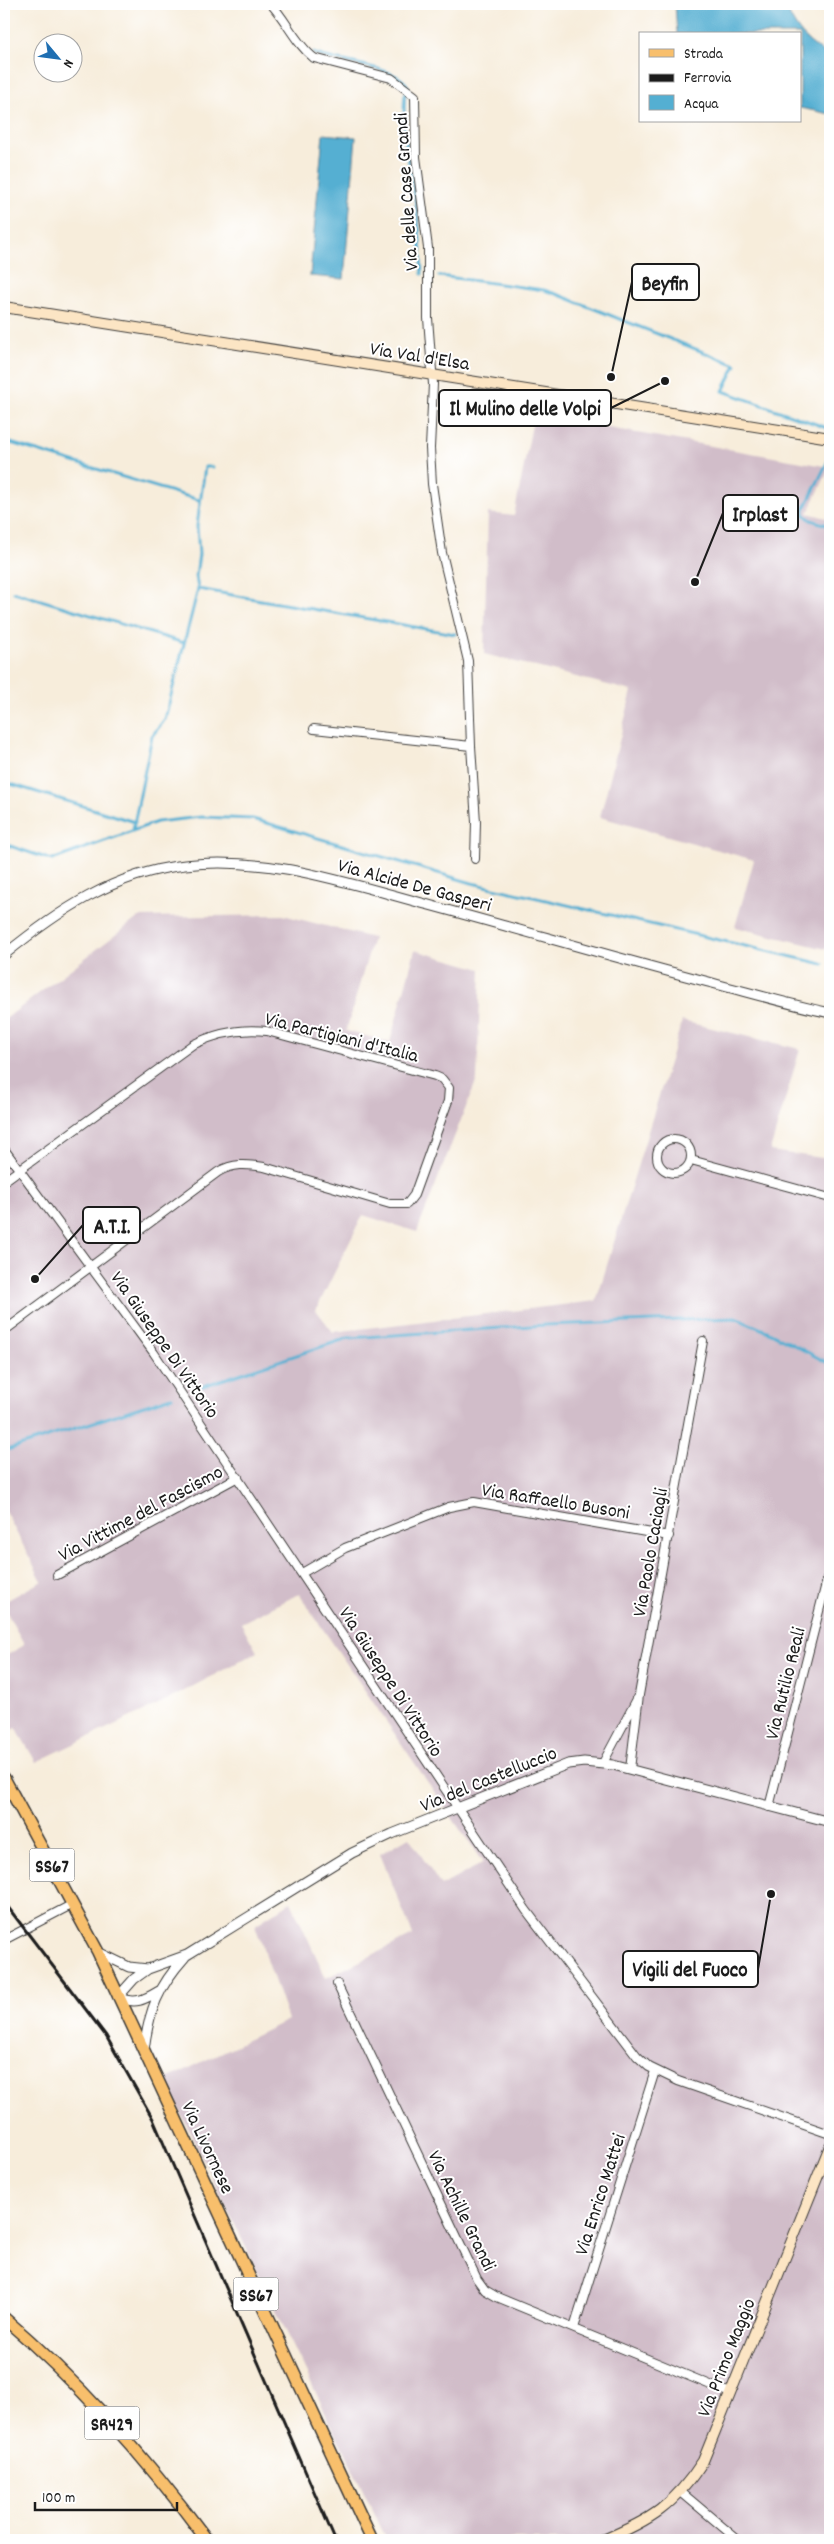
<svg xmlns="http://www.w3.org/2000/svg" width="834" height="2544" font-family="Dekko,sans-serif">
<rect width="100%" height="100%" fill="#fff"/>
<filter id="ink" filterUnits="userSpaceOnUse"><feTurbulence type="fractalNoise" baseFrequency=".02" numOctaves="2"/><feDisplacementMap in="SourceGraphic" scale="10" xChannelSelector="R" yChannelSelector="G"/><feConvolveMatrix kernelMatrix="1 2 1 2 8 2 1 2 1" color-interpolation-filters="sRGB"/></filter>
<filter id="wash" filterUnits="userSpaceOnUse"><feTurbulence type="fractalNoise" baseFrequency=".0096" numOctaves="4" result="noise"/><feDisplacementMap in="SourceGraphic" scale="20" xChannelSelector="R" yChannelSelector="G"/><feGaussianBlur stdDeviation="1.12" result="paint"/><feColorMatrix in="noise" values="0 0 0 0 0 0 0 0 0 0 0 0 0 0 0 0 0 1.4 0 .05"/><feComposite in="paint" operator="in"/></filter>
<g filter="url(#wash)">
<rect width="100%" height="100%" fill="#f7eddb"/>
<path fill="#d1bdc9" d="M534,415L830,467L808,513L830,519V950L735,927L754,860L600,817L632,691L484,654L488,513L514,516Z
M283,915L373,938L346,1031L390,1042L415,950L481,969L477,1079L417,1232L363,1215L316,1310L333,1332L596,1301L682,1021L800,1049L770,1151L830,1159V2540H387L165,2080L288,2020L255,1925L291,1902L326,1978L413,1935L380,1854L409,1837L441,1886L483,1863L299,1594L241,1623L257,1652L173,1697L36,1762L16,1728L4,1735V1657L24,1645L4,1607V1602L42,1581L4,1509V1020L139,917Z"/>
<path fill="#54afd2" stroke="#386677" d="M675,4H785C794,28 807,44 830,55V114L800,108V34H677Z
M323,134L356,137L344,279L310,276Z"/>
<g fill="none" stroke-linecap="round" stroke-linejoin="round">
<path stroke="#54afd2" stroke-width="3" d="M314,53C333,62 400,66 408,87
M405,93C401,134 411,173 417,212C420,233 421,254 422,274
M439,276L544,290L559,295L736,365L723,391L830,429
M4,441L199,500
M830,457L804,510V514L811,520L830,526
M198,589L455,634
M14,592L184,643
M4,782L135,822
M133,829L152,736L165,719L198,589L196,576L199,554L197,526L205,467H213
M4,844L52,860L157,822L201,817L253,819L472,883L823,964
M194,1389L348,1338L546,1325L735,1318L769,1332L830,1364
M4,1451L172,1397"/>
</g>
</g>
<g filter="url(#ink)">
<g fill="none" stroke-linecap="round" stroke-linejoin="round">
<defs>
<path id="minor" d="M271,4C286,20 296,44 314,58L391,78L415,96L416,157L428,248V318L433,384L430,448L432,484L442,553L468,661L471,746L314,729
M471,746L476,822L475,859
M657 1156a17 17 0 1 1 34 0a17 17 0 1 1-34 0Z
M4,1149L154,1353L526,1910L637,2056L649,2067L678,2081L830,2134
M691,1160L830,1198
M4,1181L192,1045C216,1033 241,1028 267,1031L435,1076L442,1079L449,1088L448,1101L414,1195L407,1204H390L264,1167C247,1164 233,1163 218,1172L4,1331
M302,1573L345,1548L449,1507L474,1502L669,1536
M57,1575L238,1477
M603,1763L637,1699
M630,1769L639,1695L703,1341
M769,1807L830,1568
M4,1940L73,1904
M337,1984L477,2279L485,2290L497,2297L730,2393
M574,2328L655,2071
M681,2492L738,2540"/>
<path id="tertiary" d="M4,955C58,911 114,873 185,865C268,855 350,884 429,905C525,931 620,959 716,984C754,994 792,1005 830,1013
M98,1952L129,1967L148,1969
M159,1991C144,2000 135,2005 118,1997L134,1979L148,1969L187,1955L352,1853L392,1834L568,1764L584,1762L613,1765L830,1822
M144,2050C149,2010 158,1987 185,1957"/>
<path id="secondary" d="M4,307L830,438
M603,2540C651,2520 674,2506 703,2461L830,2146"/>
<path id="primary" d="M4,1778L98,1952L372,2540
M4,2318C81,2384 147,2459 207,2540"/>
</defs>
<use href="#minor" stroke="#3d3b39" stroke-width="10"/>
<use href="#tertiary" stroke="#3d3b39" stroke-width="11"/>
<use href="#secondary" stroke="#3d3b39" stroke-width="12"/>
<use href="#primary" stroke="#3d3b39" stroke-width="14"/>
<use href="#minor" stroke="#fff" stroke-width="8"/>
<use href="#tertiary" stroke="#fff" stroke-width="9"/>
<use href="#secondary" stroke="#fce5c4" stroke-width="10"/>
<use href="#primary" stroke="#f8bf6c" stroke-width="11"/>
<path stroke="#1c1c1c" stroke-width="3" d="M4,1902L106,2036L153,2119L335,2540"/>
</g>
</g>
<g text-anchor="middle" stroke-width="4" stroke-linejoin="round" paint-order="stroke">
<g fill="#fff" stroke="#606060" stroke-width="1">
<rect x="29.5" y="1848.5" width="45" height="33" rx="4"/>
<rect x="233.5" y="2277.5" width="45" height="33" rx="4"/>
<rect x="84.5" y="2406.5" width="55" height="33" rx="4"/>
</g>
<g font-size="19" font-weight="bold" fill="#1c1c1c">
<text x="52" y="1872">SS67</text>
<text x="256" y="2301">SS67</text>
<text x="112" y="2430">SR429</text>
</g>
<g font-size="20" fill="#1c1c1c" stroke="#fff">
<text transform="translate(405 192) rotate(-94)" y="7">Via delle Case Grandi</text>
<text transform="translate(420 355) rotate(9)" y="7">Via Val d'Elsa</text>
<text transform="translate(415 884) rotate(15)" y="7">Via Alcide De Gasperi</text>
<text transform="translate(342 1036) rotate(14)" y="7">Via Partigiani d'Italia</text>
<text transform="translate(166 1344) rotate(55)" y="7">Via Giuseppe Di Vittorio</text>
<text transform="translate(556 1500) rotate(9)" y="7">Via Raffaello Busoni</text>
<text transform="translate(140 1512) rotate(-28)" y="7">Via Vittime del Fascismo</text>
<text transform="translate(649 1552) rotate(-80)" y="7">Via Paolo Caciagli</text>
<text transform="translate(392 1681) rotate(57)" y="7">Via Giuseppe Di Vittorio</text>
<text transform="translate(784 1683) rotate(-76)" y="7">Via Rutilio Reali</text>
<text transform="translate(488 1778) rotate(-22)" y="7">Via del Castelluccio</text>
<text transform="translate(209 2147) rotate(65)" y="7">Via Livornese</text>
<text transform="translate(599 2194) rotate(-72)" y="7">Via Enrico Mattei</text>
<text transform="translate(463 2210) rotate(64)" y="7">Via Achille Grandi</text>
<text transform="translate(725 2357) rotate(-68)" y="7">Via Primo Maggio</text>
</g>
</g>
<path fill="none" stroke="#1c1c1c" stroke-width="2" d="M611 377L632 282M665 381L611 408M695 582L723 513M35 1279L83 1225M771 1894L758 1969"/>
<g fill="#1c1c1c" stroke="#fff" stroke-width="2">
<circle cx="611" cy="377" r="5"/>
<circle cx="665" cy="381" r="5"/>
<circle cx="695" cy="582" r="5"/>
<circle cx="35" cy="1279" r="5"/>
<circle cx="771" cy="1894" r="5"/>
</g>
<g fill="#fff" stroke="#1c1c1c" stroke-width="2">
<rect x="632" y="264" width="67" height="36" rx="5"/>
<rect x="439" y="390" width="172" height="36" rx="5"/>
<rect x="723" y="495" width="75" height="36" rx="5"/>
<rect x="83" y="1207" width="57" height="36" rx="5"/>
<rect x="623" y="1951" width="135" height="36" rx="5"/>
</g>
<g font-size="21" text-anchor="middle" font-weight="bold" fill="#1c1c1c">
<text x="665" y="290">Beyfin</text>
<text x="525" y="415">Il Mulino delle Volpi</text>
<text x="760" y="521">Irplast</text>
<text x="112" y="1233">A.T.I.</text>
<text x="690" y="1976">Vigili del Fuoco</text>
</g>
<rect width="834" height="2544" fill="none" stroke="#fff" stroke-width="20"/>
<rect x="639" y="32" width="162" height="90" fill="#ffffff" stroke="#a4a4a4"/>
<rect x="649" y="49" width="25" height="8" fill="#f8bf6c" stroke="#a4a4a4"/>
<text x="684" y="58" font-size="15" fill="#1c1c1c">Strada</text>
<rect x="649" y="74" width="25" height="8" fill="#1c1c1c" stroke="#a4a4a4"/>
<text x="684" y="82" font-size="15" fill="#1c1c1c">Ferrovia</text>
<rect x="649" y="95" width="25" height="15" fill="#54afd2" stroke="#a4a4a4"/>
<text x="684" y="108" font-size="15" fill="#1c1c1c">Acqua</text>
<g transform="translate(58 58) rotate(119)"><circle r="24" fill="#ffffff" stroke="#a4a4a4"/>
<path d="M0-4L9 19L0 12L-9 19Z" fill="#1f6fb2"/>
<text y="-8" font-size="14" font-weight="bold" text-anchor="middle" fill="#1c1c1c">N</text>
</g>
<path d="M35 2502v8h142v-8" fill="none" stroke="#1c1c1c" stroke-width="2.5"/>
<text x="42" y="2502" font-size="15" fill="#1c1c1c" stroke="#ffffff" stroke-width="4" paint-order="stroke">100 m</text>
</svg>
